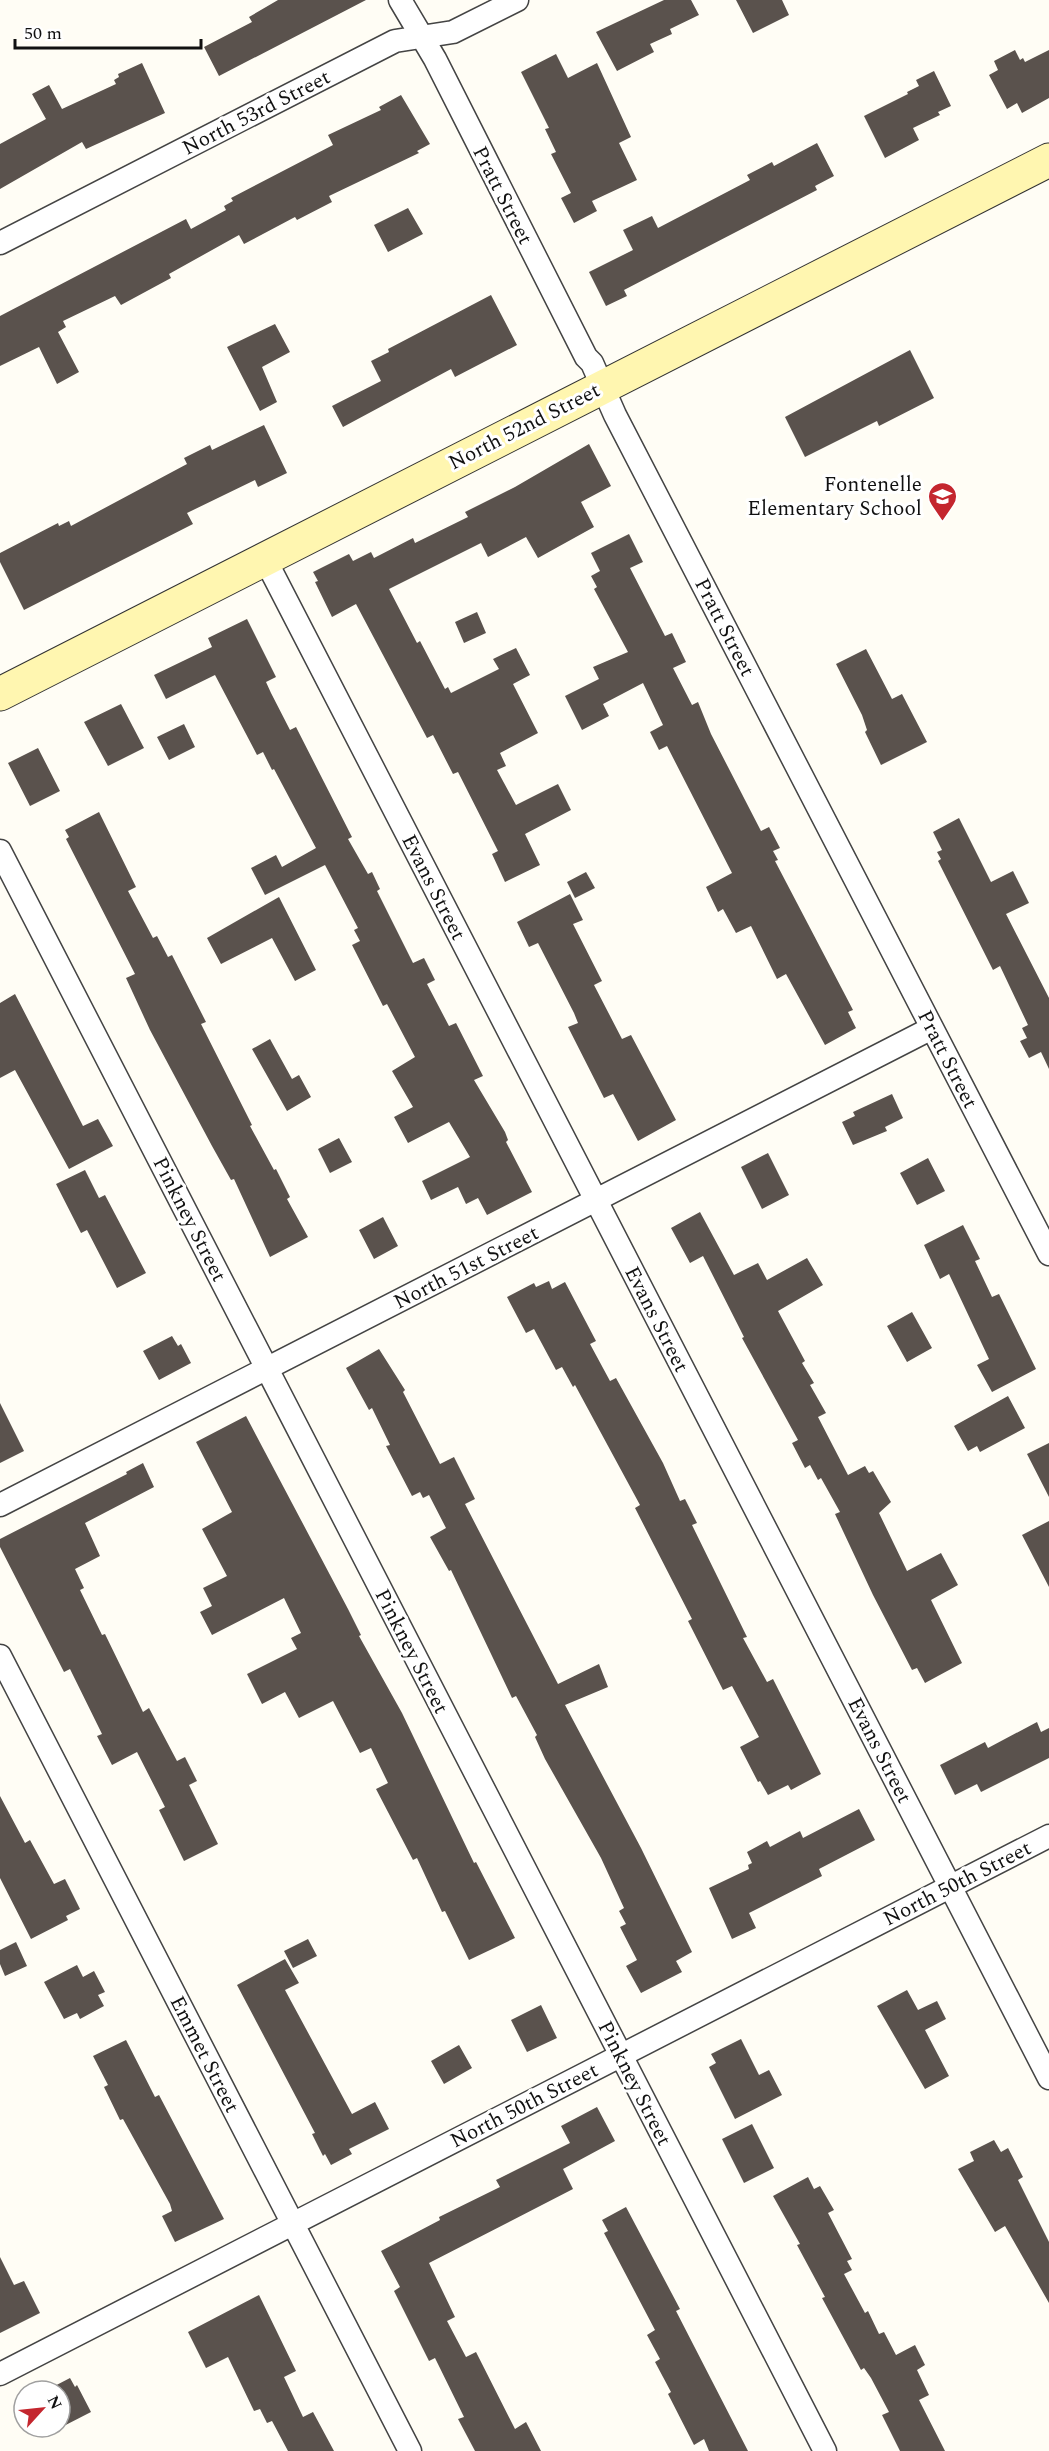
<svg xmlns="http://www.w3.org/2000/svg" width="1049" height="2451" font-family="Spectral,serif">
<rect width="100%" height="100%" fill="#fffdf5"/>
<path fill="#5a524d" d="M278,0H366L219,76L204,47L252,22L249,17Z
M664,0H691L699,15L670,29L672,34L650,44L654,52L617,71L596,32Z
M736,0H782L789,15L753,33Z
M1015,50L1020,60L1023,58L1025,62L1049,50V98L1022,113L1017,103L1007,109L989,75L998,70L994,61Z
M556,54L568,78L597,63L631,137L619,143L637,180L592,201L597,211L574,223L561,198L571,193L551,154L556,152L545,129L549,128L521,72Z
M142,63L165,113L86,149L82,142L0,189V144L46,119L32,94L49,85L62,109L116,84L114,80L119,77L118,74Z
M934,71L951,106L938,112L940,115L913,128L919,140L885,158L864,116L908,94L907,92L919,86L916,80Z
M401,95L430,144L417,151L419,153L329,196L332,202L297,220L295,217L244,244L239,235L169,274L171,278L121,305L115,296L63,321L66,327L58,332L79,372L57,384L39,347L0,366V316L186,219L191,229L226,210L224,206L233,201L231,198L333,145L328,135L381,110L379,107Z
M817,143L834,176L815,186L817,190L624,290L627,296L606,306L589,272L633,250L623,230L652,216L658,228L750,180L747,175L772,162L774,166Z
M408,208L423,234L388,252L374,225Z
M491,295L517,345L455,377L451,369L343,427L332,406L381,381L371,361L389,352L388,349Z
M275,324L290,352L262,367L277,402L260,411L227,347Z
M910,350L934,398L879,426L877,421L805,457L785,417Z
M264,425L287,473L258,487L255,480L187,513L193,524L24,610L0,562V553L58,523L59,526L69,521L71,526L187,464L184,458L210,445L212,450Z
M589,444L611,486L581,502L594,527L538,558L526,537L488,557L481,543L389,589L417,643L420,641L445,689L448,687L451,693L499,669L493,659L516,648L530,675L513,684L538,733L500,753L506,766L497,770L516,805L558,784L571,810L525,834L540,865L505,882L492,854L498,851L458,772L453,774L433,735L427,738L356,604L332,617L315,582L318,581L313,572L349,554L353,561L371,552L374,558L413,538L415,543L468,517L465,512L515,487Z
M629,534L643,562L630,568L665,636L672,633L686,662L673,668L692,705L698,702L711,734L761,831L769,827L780,848L773,851L778,860L775,861L853,1010L848,1012L856,1028L825,1045L786,974L777,979L751,926L736,933L723,909L718,912L706,887L732,873L667,746L659,750L650,732L663,725L643,683L603,704L609,716L582,730L565,696L599,679L593,667L628,652L594,589L597,587L591,576L600,571L591,553Z
M477,612L486,633L464,643L455,622Z
M247,619L276,677L266,682L271,693L290,730L296,727L352,837L348,839L368,874L372,872L380,889L377,891L413,963L424,958L435,980L427,984L449,1026L456,1023L483,1076L474,1080L505,1132L508,1140L506,1142L532,1192L487,1215L478,1198L466,1204L458,1187L431,1200L422,1181L470,1157L449,1122L408,1143L394,1117L413,1107L392,1071L415,1057L387,1004L383,1006L352,945L360,941L354,930L358,928L325,865L265,895L251,868L276,855L282,867L316,848L274,769L272,770L263,752L257,755L215,675L166,699L154,675L212,647L208,638Z
M866,649L892,699L902,694L927,742L881,765L865,732L867,730L862,715L836,664Z
M121,704L144,748L108,766L84,722Z
M184,724L195,747L169,760L157,737Z
M38,748L60,791L30,806L8,763Z
M99,812L136,887L128,891L153,938L157,936L168,957L172,955L206,1022L201,1024L252,1125L250,1126L274,1170L276,1169L290,1197L287,1199L308,1237L270,1257L234,1179L231,1180L212,1146L150,1030L126,978L135,974L66,839L69,837L65,830Z
M959,818L991,882L1013,871L1029,903L1006,914L1049,998V1069L1041,1052L1029,1058L1020,1041L1027,1038L1022,1028L1028,1025L1000,966L993,970L938,861L941,859L937,852L942,850L933,832Z
M586,872L595,888L575,898L567,882Z
M570,894L583,920L573,924L602,981L594,985L622,1039L631,1035L676,1120L638,1141L613,1094L604,1098L568,1027L578,1023L574,1013L538,943L529,947L517,922Z
M279,897L316,970L295,981L272,938L221,964L207,938Z
M15,994L83,1126L98,1119L113,1146L69,1169L15,1070L0,1078V1003Z
M270,1039L292,1079L299,1075L311,1097L287,1111L252,1049Z
M892,1094L903,1118L885,1127L887,1131L853,1145L842,1122L855,1116L853,1112Z
M339,1138L352,1162L330,1173L318,1149Z
M768,1153L789,1195L762,1209L741,1167Z
M928,1158L945,1191L917,1205L900,1173Z
M85,1170L99,1198L105,1195L146,1273L117,1288L87,1230L81,1233L56,1184Z
M700,1212L734,1275L758,1263L767,1280L807,1258L823,1285L778,1311L805,1361L802,1363L814,1383L810,1385L826,1413L818,1417L848,1475L865,1466L869,1473L873,1471L891,1502L879,1513L907,1571L941,1553L958,1585L931,1600L962,1663L925,1683L917,1668L912,1670L873,1595L835,1514L840,1512L821,1478L818,1480L810,1465L805,1468L792,1443L798,1440L742,1338L744,1337L703,1256L690,1263L671,1228Z
M383,1217L398,1246L374,1259L359,1230Z
M963,1225L980,1259L975,1261L992,1297L999,1294L1036,1369L992,1392L977,1365L989,1359L949,1274L940,1279L924,1245Z
M549,1281L552,1289L565,1282L596,1341L590,1344L610,1381L616,1378L663,1463L680,1501L685,1499L697,1523L692,1525L747,1637L743,1638L767,1682L773,1679L821,1774L791,1790L788,1785L768,1795L760,1781L758,1782L740,1747L759,1737L732,1686L723,1690L688,1621L692,1619L635,1508L640,1505L575,1385L573,1387L562,1367L556,1370L534,1329L526,1333L507,1297L534,1283L536,1287Z
M912,1312L932,1348L907,1362L887,1326Z
M172,1336L178,1346L181,1344L191,1363L159,1380L143,1351Z
M379,1349L405,1390L403,1392L440,1464L454,1457L475,1499L465,1504L558,1684L599,1664L608,1687L565,1705L641,1848L692,1952L676,1961L682,1972L641,1993L626,1966L637,1960L620,1927L626,1924L619,1911L624,1908L601,1858L545,1759L535,1737L537,1735L516,1696L512,1698L451,1570L449,1571L430,1537L446,1528L429,1495L423,1498L420,1492L412,1496L386,1446L390,1445L372,1408L369,1410L346,1368Z
M1008,1396L1025,1428L980,1452L977,1446L968,1451L954,1426Z
M0,1403L24,1451L0,1463Z
M246,1416L348,1609L361,1635L359,1636L402,1713L474,1863L476,1862L515,1938L469,1960L445,1911L442,1912L417,1858L413,1860L376,1789L388,1783L371,1748L360,1753L333,1701L299,1718L285,1692L262,1704L247,1674L297,1649L291,1638L301,1633L284,1598L212,1635L200,1612L212,1606L203,1588L227,1576L202,1529L232,1512L196,1442Z
M1049,1443V1497L1027,1454Z
M143,1463L154,1487L85,1523L100,1556L75,1569L84,1588L80,1590L102,1635L105,1634L143,1712L149,1708L177,1761L185,1757L197,1781L189,1785L218,1844L184,1861L159,1810L165,1807L137,1752L112,1765L97,1736L102,1734L70,1669L64,1672L0,1547V1539L127,1474L126,1472Z
M1049,1521V1587L1022,1535Z
M1037,1722L1041,1732L1049,1728V1758L981,1792L977,1784L955,1795L940,1765L985,1742L988,1748Z
M0,1796L25,1843L30,1840L54,1884L65,1879L80,1909L66,1916L68,1920L31,1939L0,1878Z
M859,1809L875,1840L819,1869L822,1876L749,1913L756,1928L732,1939L709,1888L749,1869L748,1865L752,1863L747,1852L767,1841L770,1847L800,1831L803,1838Z
M308,1939L317,1956L293,1968L284,1951Z
M16,1942L27,1966L5,1976L0,1964V1950Z
M285,1959L299,1983L285,1990L352,2114L375,2102L389,2129L349,2149L352,2154L331,2165L325,2154L323,2156L312,2134L315,2133L237,1985Z
M77,1965L83,1977L94,1971L105,1992L98,1995L104,2006L80,2019L77,2013L64,2019L44,1982Z
M907,1990L918,2010L937,2001L946,2019L925,2030L949,2076L925,2089L877,2006Z
M541,2005L557,2038L527,2052L511,2020Z
M741,2039L759,2075L769,2070L782,2095L735,2119L709,2067L716,2063L711,2054Z
M126,2040L155,2097L159,2095L224,2219L175,2242L162,2216L172,2211L170,2204L123,2119L120,2120L104,2087L108,2085L93,2056Z
M459,2045L472,2068L444,2084L431,2061Z
M597,2107L615,2141L563,2169L573,2189L429,2263L455,2317L447,2321L466,2357L476,2352L515,2429L526,2422L541,2451H475L458,2419L464,2417L435,2358L429,2361L394,2291L400,2287L381,2251L440,2220L439,2217L500,2187L496,2180L570,2143L561,2126Z
M752,2124L774,2168L744,2183L722,2139Z
M994,2140L1001,2152L1008,2148L1023,2177L1018,2180L1049,2242V2303L1005,2226L995,2232L958,2169L974,2161L970,2152Z
M808,2177L814,2189L820,2186L834,2210L828,2213L852,2259L847,2261L852,2270L844,2274L865,2313L868,2311L879,2334L884,2332L896,2355L915,2345L925,2365L917,2370L929,2395L919,2400L945,2451H900L882,2415L889,2412L871,2378L864,2368L861,2370L822,2298L825,2297L797,2245L800,2244L773,2196Z
M626,2207L680,2309L676,2311L748,2451H709L704,2439L694,2445L668,2394L671,2392L655,2362L660,2359L647,2335L655,2330L604,2233L608,2231L602,2220Z
M0,2257L14,2285L24,2281L40,2313L0,2333Z
M259,2295L296,2371L284,2377L303,2417L313,2412L334,2451H288L272,2421L267,2423L260,2409L254,2411L228,2357L206,2368L188,2332Z
M70,2378L75,2387L77,2385L91,2412L52,2432L49,2427H60V2391H45Z"/>
<g fill="none" stroke-linecap="round" stroke-linejoin="round">
<defs>
<path id="minor" d="M400,0L435,59L586,357L592,363L615,415L1049,1254
M0,243L395,41L453,32L517,0
M265,559L1049,2078
M0,851L825,2451
M0,1505L932,1028
M0,1656L410,2451
M0,2374L1049,1836"/>
<path id="secondary" d="M0,694L1049,160"/>
</defs>
<use href="#minor" stroke="#444" stroke-width="25"/>
<use href="#secondary" stroke="#333" stroke-width="35"/>
<use href="#minor" stroke="#fff" stroke-width="22"/>
<use href="#secondary" stroke="#fff6b0" stroke-width="33"/>
</g>
<defs>
<symbol id="school-pin" viewBox="-11 -11 22 30"><path d="M0 17L-7.5 6A9.5 9.5 0 1 1 7.5 6Z" fill="#c4262e" stroke="#fff"/><path d="M0-5L7-2L0 1L-7-2ZM-4 1L0 2.5L4 1V4Q0 6-4 4Z" fill="#fff"/></symbol>
</defs>
<g fill-rule="evenodd">
<use href="#school-pin" x="926" y="480" width="33" height="45"/>
</g>
<g text-anchor="middle" stroke-width="6" stroke-linejoin="round" paint-order="stroke">
<g font-size="21" fill="#111" stroke="#fff">
<text transform="translate(256 112) rotate(-27)" y="7">North 53rd Street</text>
<text transform="translate(503 195) rotate(63)" y="7">Pratt Street</text>
<text transform="translate(524 426) rotate(-27)" y="7">North 52nd Street</text>
<text transform="translate(725 627) rotate(63)" y="7">Pratt Street</text>
<text transform="translate(434 887) rotate(63)" y="7">Evans Street</text>
<text transform="translate(948 1059) rotate(63)" y="7">Pratt Street</text>
<text transform="translate(190 1219) rotate(63)" y="7">Pinkney Street</text>
<text transform="translate(466 1267) rotate(-27)" y="7">North 51st Street</text>
<text transform="translate(657 1319) rotate(63)" y="7">Evans Street</text>
<text transform="translate(412 1651) rotate(63)" y="7">Pinkney Street</text>
<text transform="translate(880 1750) rotate(63)" y="7">Evans Street</text>
<text transform="translate(957 1883) rotate(-27)" y="7">North 50th Street</text>
<text transform="translate(205 2054) rotate(63)" y="7">Emmet Street</text>
<text transform="translate(635 2083) rotate(63)" y="7">Pinkney Street</text>
<text transform="translate(524 2105) rotate(-27)" y="7">North 50th Street</text>
</g>
<g font-size="21" fill="#111" stroke="#fff" text-anchor="end">
<text x="922" y="491">Fontenelle<tspan x="922" dy="24">Elementary School</tspan></text>
</g>
</g>
<g transform="translate(42 2409) rotate(63)"><circle r="28" fill="#ffffff" stroke="#a0a0a0" stroke-width="1.5"/>
<path d="M0-4.5L10 22L0 15L-10 22Z" fill="#c4262e"/>
<text y="-9" font-size="16" font-weight="bold" text-anchor="middle" fill="#111111">N</text>
</g>
<path d="M15 39v9h186v-9" fill="none" stroke="#111111" stroke-width="3"/>
<text x="24" y="39" font-size="18" fill="#111111" stroke="#ffffff" stroke-width="4.5" paint-order="stroke">50 m</text>
</svg>
